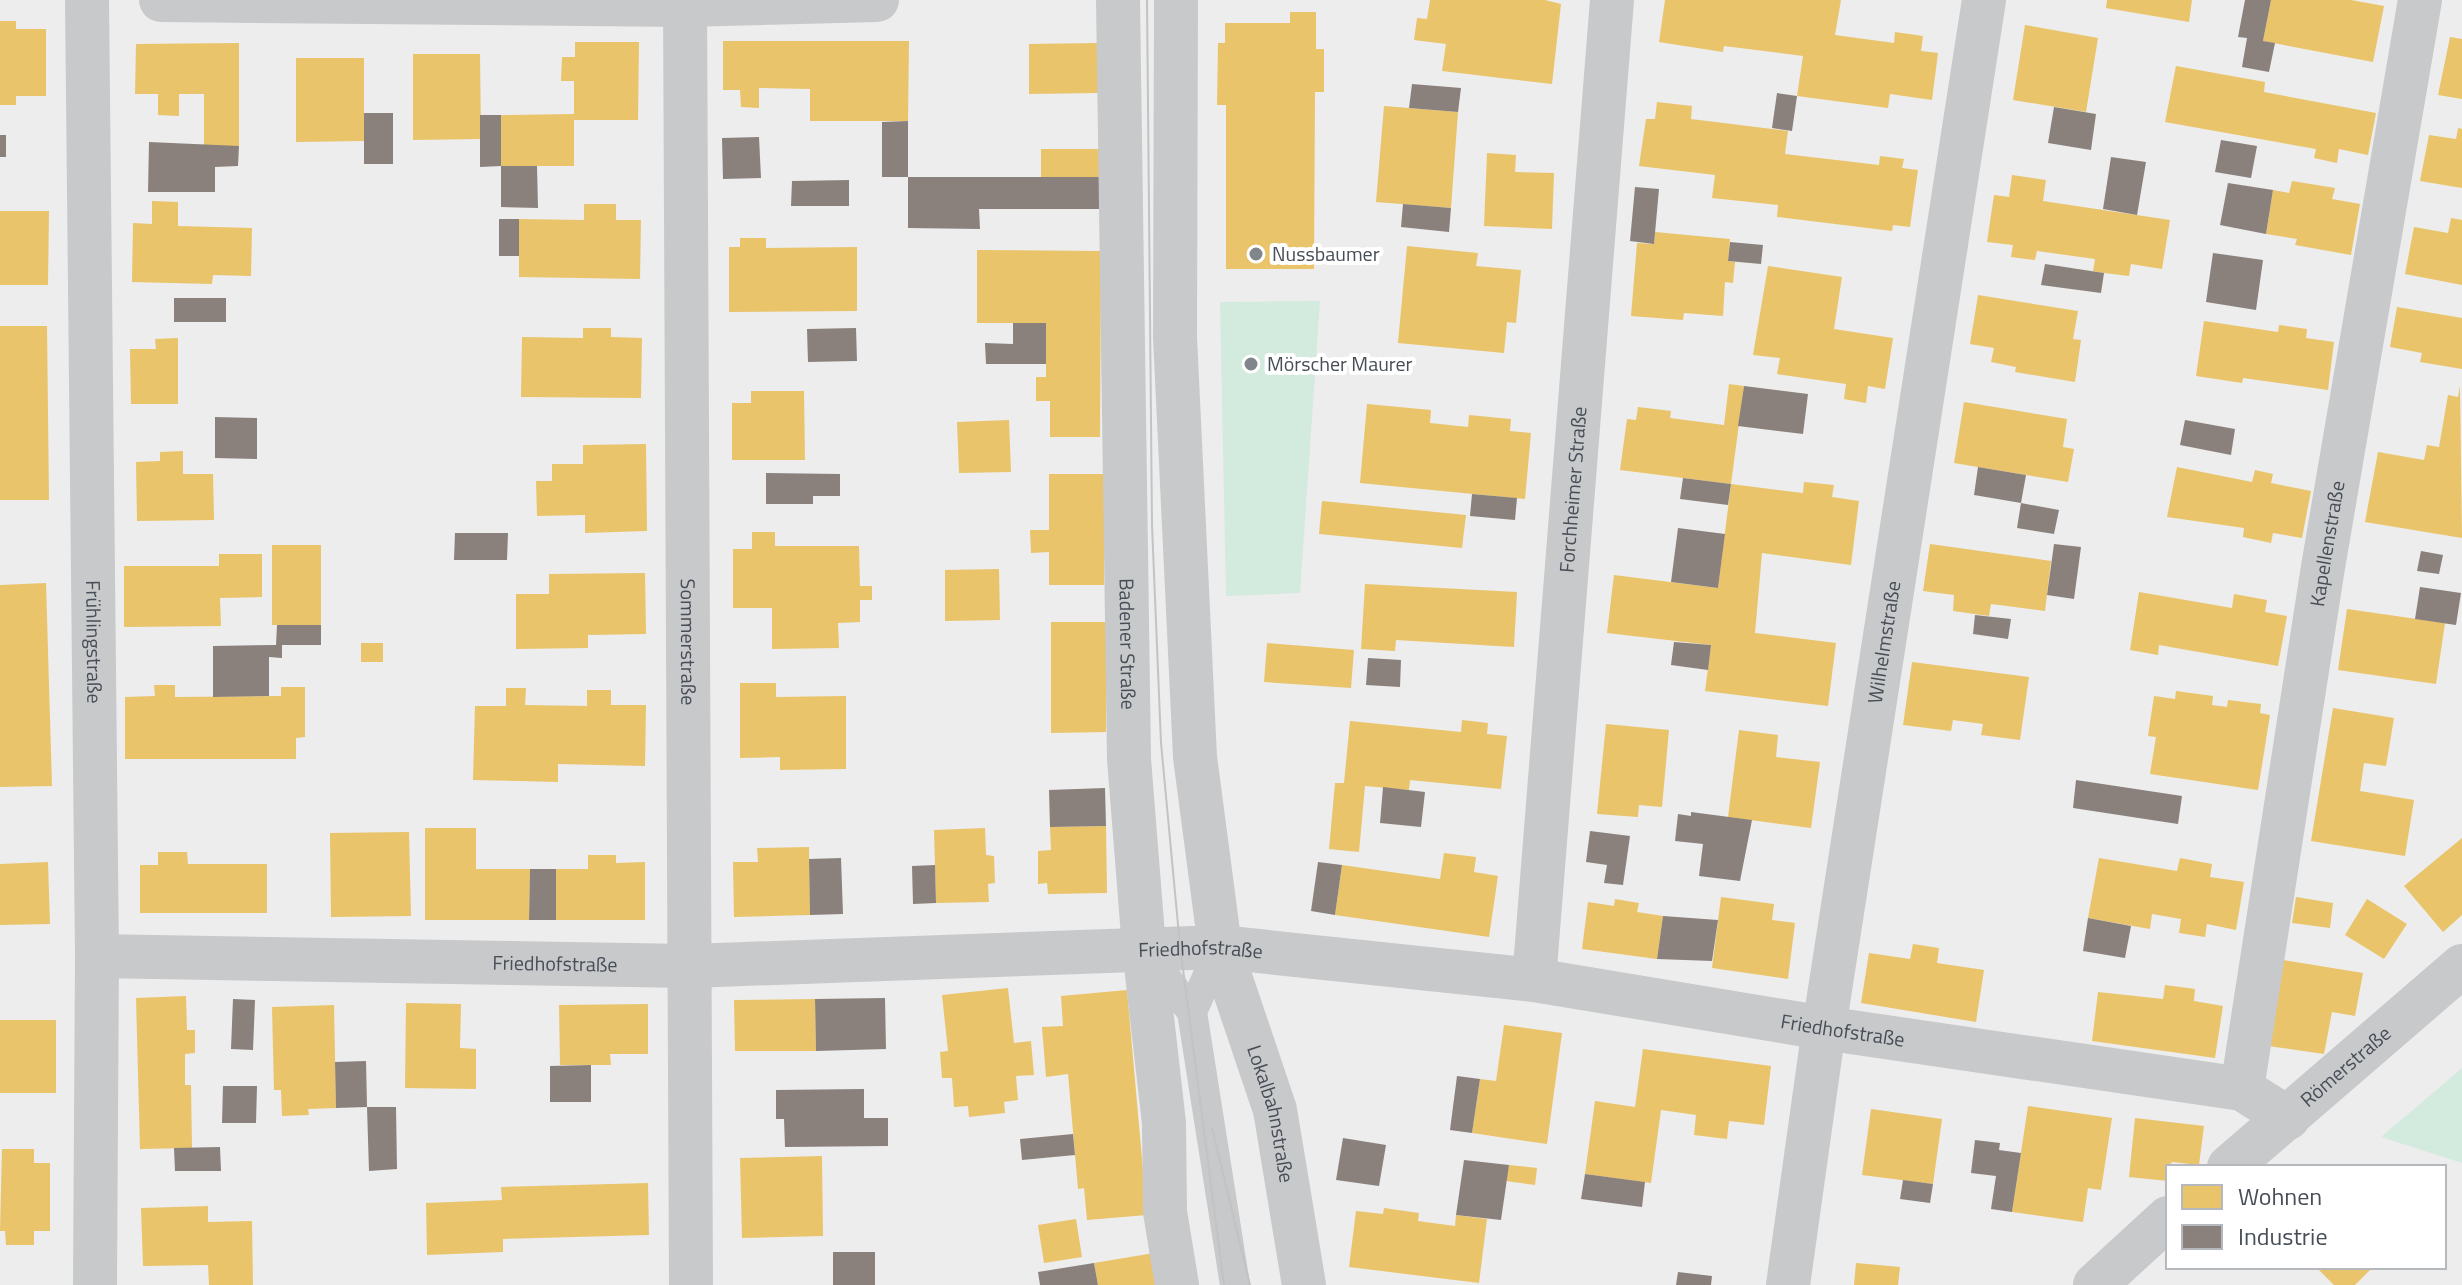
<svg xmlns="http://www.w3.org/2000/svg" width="2462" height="1285" font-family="'Titillium Web',sans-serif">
<rect width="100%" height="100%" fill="#ededed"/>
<path fill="#d3eade" d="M1320,301L1300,593L1226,596L1220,302Z
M2462,1068V1163L2381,1137Z"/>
<path fill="#e9c46a" d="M1430,0H1545L1561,4L1552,84L1442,71L1446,44L1414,40L1417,18L1427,19Z
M1665,0H1841L1835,35L1894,43L1895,32L1923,36L1921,51L1938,53L1932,100L1890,94L1888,108L1797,96L1803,56L1724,46L1723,52L1659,42Z
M2107,0H2192L2189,22L2106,8Z
M2271,0H2351L2384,6L2373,62L2263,41Z
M1290,12H1316V49H1324V92H1315L1314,269H1226V105H1217L1218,43H1225V23H1290Z
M0,21H16V29H46V96H16V105H0Z
M2025,25L2098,38L2086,112L2013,100Z
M2450,37L2462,39V99L2438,95Z
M723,41H909L908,121H810V89L759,88V108L741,107L740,90H723Z
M575,42H639L638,120H574V166H501V115L574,114V81H561L562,57H575Z
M239,43V146H204V94H179V116L158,115V94H135L136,44Z
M1098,43V93L1029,94V44Z
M413,54H480L481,139L413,140Z
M296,58H364V141L296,142Z
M2176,66L2265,82L2264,92L2376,113L2368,155L2339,149L2337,163L2314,158L2316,149L2165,122Z
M1657,102L1692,106L1691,119L1788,131L1785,154L1879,165L1880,156L1904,159L1902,168L1918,170L1910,227L1893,225L1892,231L1777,217L1778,205L1712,198L1715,175L1639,166L1646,119H1655Z
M1384,106L1458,112L1451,208L1376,202Z
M2458,128L2462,129V188L2420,181L2429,135L2456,139Z
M1041,149H1101V177H1041Z
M1487,153L1516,155L1515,172L1554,173L1552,229L1484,226Z
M2012,175L2046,180L2043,201L2170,220L2162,269L2131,264L2129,276L2104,273L2093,271L2095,259L2037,251L2035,260L2011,257L2013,245L1987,242L1994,195L2009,197Z
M2292,181L2335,188L2332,199L2360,204L2351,255L2295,245L2297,239L2266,234L2273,190L2289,193Z
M152,201L178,202V226L252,228L251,276L213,275L212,284L132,282L133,223L152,224Z
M584,204H616V220H641L640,279L519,277V219L584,220Z
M0,211H49L48,285H0Z
M2451,218L2462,220V285L2405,274L2414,227L2448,233Z
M1655,232L1730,239L1728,261L1735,262L1733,283L1725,282L1723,316L1684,313L1683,320L1631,316L1637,243L1654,244Z
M740,238H766V248L857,247V311L729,312V247H740Z
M1407,246L1478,253L1476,266L1521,270L1516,323L1507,322L1504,353L1398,343Z
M977,250L1101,251L1100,437H1050V401H1036V377H1046V323H977Z
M1768,266L1842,277L1834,329L1893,338L1885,389L1868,386L1866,403L1844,399L1846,384L1777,374L1780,358L1753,355Z
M1978,295L2078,311L2073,339L2081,340L2075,382L2015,372L2016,367L1991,362L1994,348L1970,344Z
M2397,307L2462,318V369L2420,362L2422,353L2390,347Z
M2204,321L2278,332L2279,325L2307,329L2306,338L2334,342L2328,390L2243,378L2242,383L2196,376Z
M0,326H47L49,500H0Z
M583,328H611V337L642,338L641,398L521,397L522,337L583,338Z
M178,338V404H131L130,349H156L155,339Z
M1729,384L1744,386L1731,484L1620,470L1627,419L1636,420L1638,407L1671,411L1670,418L1724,425Z
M2460,386L2462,538L2365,522L2378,452L2424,460L2427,445L2439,447L2448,395L2458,397Z
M751,391H804L805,460H732V403H751Z
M1964,402L2067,419L2063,447L2074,449L2068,482L1954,463Z
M1367,404L1431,410L1430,423L1468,427L1469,415L1511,419L1510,431L1531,433L1525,499L1360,483Z
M1009,420L1011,472L959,473L957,422Z
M646,444L647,531L585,533V515L537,516L536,481H552V464H583V445Z
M183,451V474H213L214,520L137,521L136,462L160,461V452Z
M2177,467L2252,482L2255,470L2273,474L2271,483L2311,491L2302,538L2273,533L2271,543L2243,537L2244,528L2167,517Z
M1049,474H1104V585H1049V552L1031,553L1030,530H1049Z
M1804,482L1834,485L1832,497L1859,501L1851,565L1762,553L1755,633L1836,643L1828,706L1705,691L1711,645L1607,633L1614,575L1718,588L1731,484L1803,493Z
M1322,501L1466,515L1462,548L1319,534Z
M752,532H775V546H859L860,586H872V600H860V622L838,623L839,648L772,649V608H733V549H752Z
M1930,544L2051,561L2045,611L1991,604L1989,616L1953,611L1954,595L1923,591Z
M272,545H321V625H272Z
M219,554H262V597L220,598L221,626L124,627V566H219Z
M999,569L1000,620L945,621V570Z
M645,573L646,634L588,635V648L516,649V594H549V574Z
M46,583L52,786L0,787V585Z
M1365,584L1517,592L1514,647L1396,640L1395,651L1361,649Z
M2139,592L2232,608L2234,594L2267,600L2265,612L2287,616L2278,666L2159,645L2158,655L2130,650Z
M2347,609L2445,623L2436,684L2338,670Z
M1051,622H1106V732L1051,733Z
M361,643H383V662H361Z
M1267,643L1354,650L1351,688L1264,682Z
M1912,662L2029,677L2020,740L1981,735L1983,724L1953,720L1951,731L1903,725Z
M740,683H776V697L846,696V769L780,770V757L740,758Z
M154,685H175V697L281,696V687H305V737L296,738V759H125V697L155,696Z
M506,688H526L525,705L587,706V690H611V705H646L645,766L558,764V782L473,780L475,706H506Z
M2176,691L2213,696L2212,705L2227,707L2228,700L2261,704L2260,713L2270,715L2258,790L2150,774L2156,737L2148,736L2154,696L2175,699Z
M2333,708L2394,718L2386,766L2364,763L2360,791L2414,800L2405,856L2311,841Z
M1462,720L1488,723L1487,734L1507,736L1501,789L1410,780L1409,790L1365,786L1359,852L1329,849L1335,783H1344L1350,721L1461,732Z
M1606,724L1669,730L1662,807L1639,805L1638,817L1597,814Z
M1739,730L1778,735L1776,757L1820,762L1811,828L1728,817Z
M1106,826L1107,893L1048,894L1047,883L1038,884V851L1051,850L1050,827Z
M425,828H476V869H530L529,920H425Z
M985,828L986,855L994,856L995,883L988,884L989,902L936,903L934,830Z
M409,832L411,916L331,917L330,833Z
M2462,838V915L2443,932L2404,886Z
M809,847L810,915L734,917L733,862H758L757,848Z
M158,852H187L188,864H267V913H140V865H158Z
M1444,853L1476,857L1474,872L1498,876L1489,937L1335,915L1342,865L1440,879Z
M588,855H616V863L645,862V920H556V869H588Z
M2099,858L2177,871L2180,858L2212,864L2210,877L2244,882L2236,930L2207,924L2205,937L2179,933L2181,919L2152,914L2150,929L2088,918Z
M48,862L50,924L0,925V864Z
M1721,897L1774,904L1772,920L1795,923L1788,979L1712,968Z
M2296,897L2333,903L2330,928L2292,923Z
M1615,899L1639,903L1637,912L1663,916L1657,959L1582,949L1588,902L1614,906Z
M2367,899L2407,924L2384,959L2345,935Z
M1913,944L1939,948L1937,963L1984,970L1976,1022L1861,1003L1869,953L1910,959Z
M2283,960L2363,973L2355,1016L2332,1012L2324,1054L2268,1046Z
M2165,985L2195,989L2194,1001L2223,1006L2215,1058L2092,1041L2098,992L2163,999Z
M1008,988L1014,1043L1031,1041L1034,1075L1016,1076L1018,1100L1004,1102L1005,1113L969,1117L968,1106L954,1107L952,1078H942L940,1052L948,1051L942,995Z
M1127,990L1147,1215L1087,1220L1084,1188L1078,1189L1068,1074L1046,1077L1042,1027L1063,1026L1061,996Z
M186,996L187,1030H195V1053L185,1054V1085H191L192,1148L140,1149L136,998Z
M815,999L816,1051H735L734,1000Z
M406,1003L461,1004L460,1048L476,1049V1089L405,1088Z
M648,1004V1054H610L611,1065H560L559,1005Z
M334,1005L336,1108L308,1109L309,1115L282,1116L281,1090H274L272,1007Z
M0,1020H56V1093H0Z
M1504,1025L1562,1033L1547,1144L1472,1133L1480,1079L1496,1081Z
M1643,1049L1771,1066L1764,1125L1729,1121L1727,1139L1694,1135L1696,1115L1661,1110L1651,1183L1585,1174L1595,1101L1635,1107Z
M2028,1106L2112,1118L2101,1190L2088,1188L2083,1222L2012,1212Z
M1871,1109L1942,1119L1933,1184L1862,1175Z
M2135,1118L2204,1126L2199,1165L2172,1162L2168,1167V1181L2129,1177Z
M2,1149H34V1163H50V1231H34V1245H6L5,1231H0Z
M822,1156L823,1236L742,1238L740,1158Z
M1509,1165L1537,1168L1535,1185L1506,1181Z
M648,1183L649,1235L503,1239V1252L427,1255L426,1203L502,1200L501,1187Z
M208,1206V1222L252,1221L253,1285H209L208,1265L143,1266L141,1208Z
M1384,1208L1419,1213L1418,1221L1455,1226L1456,1215L1487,1219L1479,1283L1349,1267L1356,1211L1383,1214Z
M1076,1219L1082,1257L1044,1263L1038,1225Z
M1154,1253L1159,1285H1098L1094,1263Z
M1856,1263L1900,1267L1898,1285H1854Z
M2316,1267H2373L2355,1285H2334Z"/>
<path fill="#8a817c" d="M2245,0H2271L2263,41L2275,43L2269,72L2242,67L2247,38L2238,37Z
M1412,84L1461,88L1458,112L1409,108Z
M1777,93L1797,96L1792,131L1772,128Z
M2054,107L2096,114L2091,150L2048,143Z
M364,113H393V164H364Z
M480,115H501V166H537L538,208L501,207V166L480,167Z
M908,121V177H1101L1100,209H979L980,229L908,228V177H882V122Z
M0,135H6V157H0Z
M759,137L761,178L723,179L722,138Z
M2221,140L2257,146L2251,178L2215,172Z
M149,142L239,146L238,166L215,167V192H148Z
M2111,157L2146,162L2137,215L2103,209Z
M849,180V206H791L792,181Z
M2228,183L2273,190L2266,234L2220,225Z
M1635,187L1659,189L1654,244L1630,241Z
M1403,204L1451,208L1449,232L1401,227Z
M499,219H519V256H499Z
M1730,242L1763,245L1761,264L1728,261Z
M2213,253L2263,260L2256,310L2206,302Z
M2045,264L2104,273L2101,293L2041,285Z
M174,298H226V322H174Z
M1013,323H1046V364H986L985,343L1013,344Z
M856,328L857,361L808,362L807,329Z
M1744,386L1808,394L1803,434L1738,426Z
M215,417L257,418V459L215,458Z
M2185,420L2235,429L2231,455L2180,445Z
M1978,467L2026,475L2021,503L1974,495Z
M766,473L840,474V496H813V504H766Z
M1683,478L1731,484L1728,505L1680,499Z
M1472,494L1517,498L1515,520L1470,516Z
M2021,503L2059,510L2054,534L2017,528Z
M1678,528L1725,534L1718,588L1671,582Z
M455,533H508L507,560H454Z
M2054,544L2081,547L2074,599L2047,595Z
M2421,551L2443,555L2439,574L2417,571Z
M2420,587L2461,593L2456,625L2415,619Z
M1975,615L2011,619L2008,639L1973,634Z
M277,625H321V645H282V658L269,657V696L213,697V646L276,645Z
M1674,642L1711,645L1708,670L1671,665Z
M1368,658L1401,660L1400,687L1366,685Z
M2076,780L2182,796L2178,824L2073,808Z
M1383,787L1425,792L1421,827L1380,823Z
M1105,788L1106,826L1050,827L1049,790Z
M1691,812L1752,820L1740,881L1699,876L1703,844L1675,841L1678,814L1691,816Z
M1590,831L1630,836L1623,885L1604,883L1607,865L1586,862Z
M841,858L843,914L810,915L809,859Z
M1318,862L1342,865L1335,915L1311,911Z
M935,865L936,903L913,904L912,866Z
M530,869H556V920H529Z
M1663,916L1718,920L1712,961L1657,959Z
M2088,918L2131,926L2125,958L2083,951Z
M885,998L886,1049L816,1051L815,999Z
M233,999L255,1000L253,1050L231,1049Z
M366,1061L367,1107L336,1108L335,1062Z
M591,1065V1102H550V1066Z
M1457,1076L1480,1079L1472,1133L1450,1130Z
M223,1086H257L256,1123H222Z
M864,1089V1118H888V1146L785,1147L784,1119H776V1090Z
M367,1107H396L397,1169L369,1171Z
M1073,1134L1075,1155L1022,1160L1020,1139Z
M1343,1138L1386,1145L1379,1186L1336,1180Z
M1975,1140L2000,1143L1999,1150L2021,1153L2012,1212L1991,1209L1996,1176L1971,1173Z
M220,1147L221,1171H175L174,1148Z
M1464,1160L1509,1165L1501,1220L1456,1215Z
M1585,1174L1645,1182L1642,1207L1581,1199Z
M1903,1180L1933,1184L1930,1203L1900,1199Z
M833,1252H875V1285H833Z
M1094,1263L1098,1285H1040L1038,1272Z
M1678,1272L1712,1276L1711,1285H1676Z"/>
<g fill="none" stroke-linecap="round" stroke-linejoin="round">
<path stroke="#c8c9cb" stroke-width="30" d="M1145,950L1192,1012L1235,1285
M1192,1012L1220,947"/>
<g stroke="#c8c9cb" stroke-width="44">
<path id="s1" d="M87,0L97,956L95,1285"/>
<path d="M161,0L685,5L877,0"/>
<path id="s2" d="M685,0L691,1285"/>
<path id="s3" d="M1118,0L1129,759L1144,948L1164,1123L1165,1212L1177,1285"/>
<path id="s4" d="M1176,0L1175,337L1195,757L1220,947L1275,1110L1304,1285"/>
<path id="s5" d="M97,956L690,966L1220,947L1534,980L1824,1028L2242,1089L2288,1118"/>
<path id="s6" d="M1534,980L1612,0"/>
<path id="s7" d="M2242,1089L2323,567L2420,0"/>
<path id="s8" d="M2229,1167L2462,966"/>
<path id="s9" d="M1788,1285L1824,1028L1984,0"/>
<path d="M2095,1285L2168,1218"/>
</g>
<path stroke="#c2c3c5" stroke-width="2" d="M1147,0L1152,525L1161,743L1180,946L1224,1285
M1212,1128L1250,1285"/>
</g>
<g fill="#81868c" stroke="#fff" stroke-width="3">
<circle cx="1256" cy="254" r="8"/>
<circle cx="1251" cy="364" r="8"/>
</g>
<g text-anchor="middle" stroke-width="8" stroke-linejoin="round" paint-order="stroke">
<g font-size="20" fill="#474e57" stroke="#fff" text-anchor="start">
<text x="1272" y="261">Nussbaumer</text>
<text x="1267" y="371">Mörscher Maurer</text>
</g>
<g font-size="20" fill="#474e57" stroke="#fff">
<text dy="7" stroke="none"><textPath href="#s6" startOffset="492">Forchheimer Straße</textPath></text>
<text dy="7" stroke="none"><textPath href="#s7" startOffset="552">Kapellenstraße</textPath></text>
<text dy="7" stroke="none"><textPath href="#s1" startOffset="642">Frühlingstraße</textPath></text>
<text dy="7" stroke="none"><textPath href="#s2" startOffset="642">Sommerstraße</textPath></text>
<text dy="7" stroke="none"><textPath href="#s9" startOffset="650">Wilhelmstraße</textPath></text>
<text dy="7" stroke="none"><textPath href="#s3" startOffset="644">Badener Straße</textPath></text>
<text dy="7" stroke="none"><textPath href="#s5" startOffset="1104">Friedhofstraße</textPath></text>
<text dy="7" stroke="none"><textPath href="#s5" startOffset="458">Friedhofstraße</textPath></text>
<text dy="7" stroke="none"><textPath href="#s5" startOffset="1752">Friedhofstraße</textPath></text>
<text dy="7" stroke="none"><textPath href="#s8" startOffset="154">Römerstraße</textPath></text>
<text dy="7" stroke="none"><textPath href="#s4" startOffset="1124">Lokalbahnstraße</textPath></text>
</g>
</g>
<rect x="2166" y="1165" width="280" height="104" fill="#ffffff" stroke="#b5b8bc" stroke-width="2"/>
<rect x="2182" y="1185" width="40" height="24" fill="#e9c46a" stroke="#b5b8bc" stroke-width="2"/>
<text x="2238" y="1205" font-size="24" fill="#474e57">Wohnen</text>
<rect x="2182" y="1225" width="40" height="24" fill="#8a817c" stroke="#b5b8bc" stroke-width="2"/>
<text x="2238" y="1245" font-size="24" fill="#474e57">Industrie</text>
</svg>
